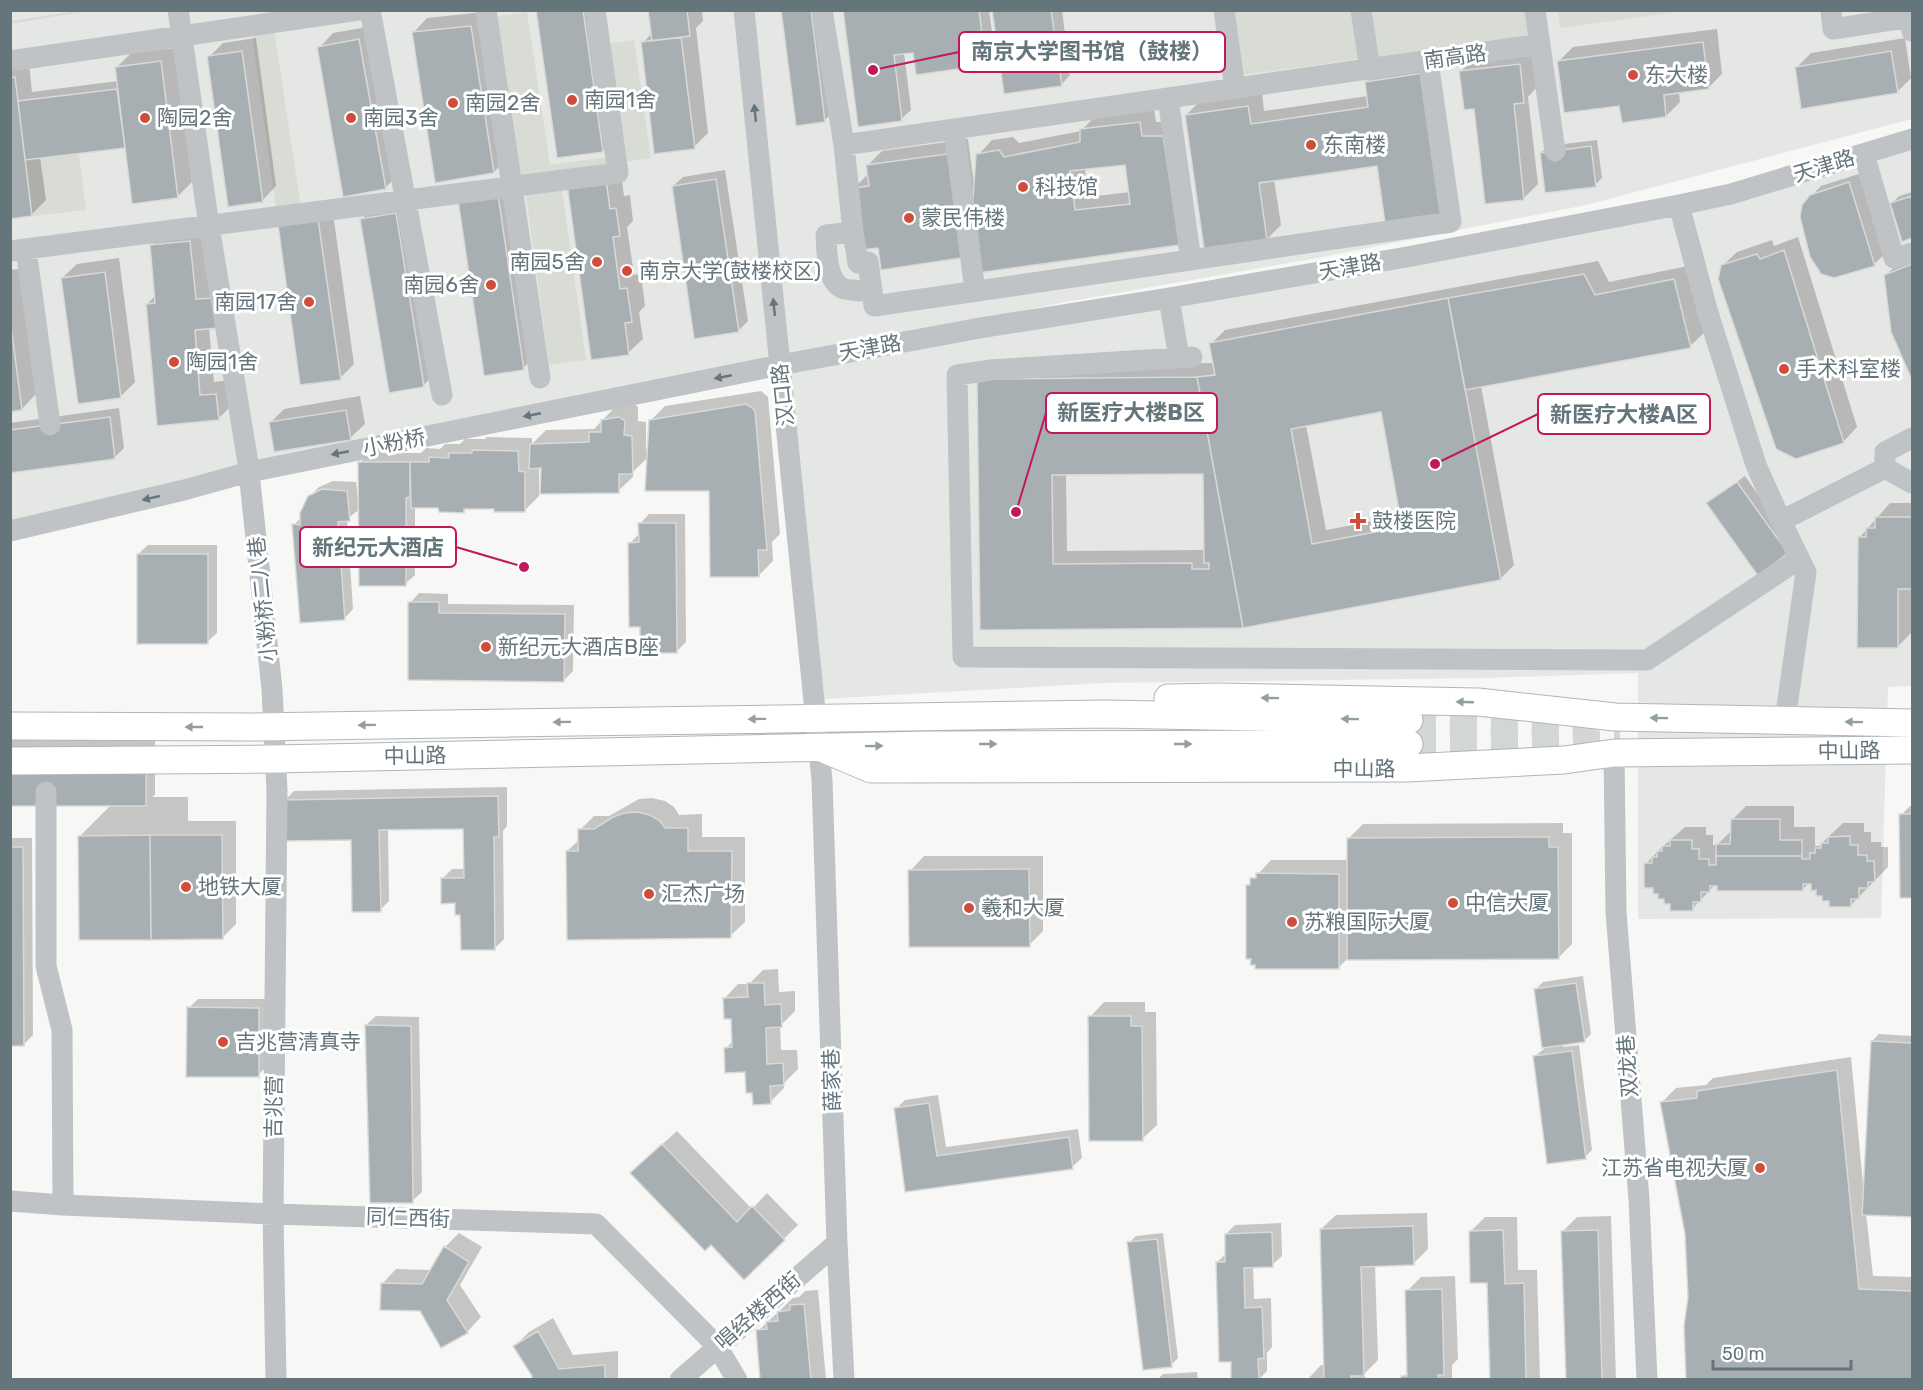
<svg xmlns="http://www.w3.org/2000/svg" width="1923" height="1390" font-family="Rubik,'Noto Sans SC',sans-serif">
<rect width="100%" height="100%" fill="#f7f7f5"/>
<path fill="#e5e7e5" d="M11,11H1912V119L1586,205L1317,258L1060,303L11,524Z
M1912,139V686L1888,687L1881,918L1638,919V673L1483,678L1102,683L822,699L786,368L1679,205Z"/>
<path fill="#d8dcd4" d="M1558,10H1684V11L1560,28Z
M1233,11H1352L1359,59L1242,75Z
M1369,11H1530L1533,34L1376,60Z
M527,12L550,165L622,155L606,44L634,40L651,158L534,175L514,180L492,17Z
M273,23L302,214L277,217L251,26Z
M79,154L86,210L32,216L25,160Z
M562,190L586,360L549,365L526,195Z"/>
<path fill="#0003" fill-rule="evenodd" d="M537,10H599L617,136L603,150Z
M649,10H702L703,21L696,28L708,133L694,147L643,43L652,33Z
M782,10H821L834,111L825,120Z
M845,10H989L995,54L986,64L914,51L904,53L911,110L901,119Z
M994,10H1062L1070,75L1061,85Z
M484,12L508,158L494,172L413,33L427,18Z
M373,26L400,173L386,187L319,48L333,33Z
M1717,29L1722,74L1708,88L1679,92L1680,102L1666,116L1621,105L1559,61L1573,47Z
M256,38L276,186L262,201L209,57L223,43Z
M1905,38L1911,78L1897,92L1797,67L1811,53Z
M175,48L192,182L177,197L126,146L40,157L46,200L31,215L10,217V66L29,64L32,92L118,81L117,67L131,53Z
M1533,50L1537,87L1528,97L1538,184L1523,199L1476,107L1461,71L1475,57Z
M1437,60L1378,164L1274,179L1281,225L1267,239L1186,115L1200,101L1262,92L1264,111L1368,96L1366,82L1380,68Z
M1154,109L1156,122H1177L1193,229L976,248L879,246L853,189L867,175L868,165L882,151L968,139L974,184L978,155L992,140L1013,137L1019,143L1081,131L1096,115ZM1126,163L1130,192L1088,197L1085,168Z
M1597,140L1602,178L1595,185L1541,153L1548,146Z
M620,166L624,196L630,195L633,221L627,227L634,275L641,274L645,306L639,312L643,339L628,353L568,185Z
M725,170L748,321L738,331L673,186L683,177Z
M1859,174L1884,255L1874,264L1811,196L1821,186Z
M512,181L537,354L523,368L460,201Z
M1912,192V237L1903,240L1892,203L1899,196Z
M409,200L437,371L423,386L362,219L376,205Z
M332,206L354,364L340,378L280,225Z
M204,228L229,284L209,327L214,382L230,380L232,405L218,419L159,424L147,304L156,295L151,246L165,232Z
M1798,237L1857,427L1843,442L1777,448L1719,279L1722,266L1737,252L1772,240L1774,246Z
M1912,256V376L1892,331L1886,275L1900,261Z
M119,258L135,382L121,396L62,278L77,264Z
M1598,261L1609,282L1688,266L1705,332L1690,346L1481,386L1514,565L1500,579L981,629L993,366L1214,363L1211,344L1225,330ZM1382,411L1401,516L1326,530L1306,425ZM1204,472L1205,550L1067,551L1066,473Z
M19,269L36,394L22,409L10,410V270Z
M761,391L768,397L780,534L772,542L773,561L759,575L711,489L648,457L633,472V477L618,491L539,467V496L524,511L468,507L464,511L440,506H415V575L405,584L360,509L347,519L353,609L344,619L294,525L302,517L309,497L319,487L333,481L356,482L358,499H360V463L369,453H421L426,448L440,449L445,444H460L465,439H485L487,437L532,438V444L546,430L594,429L616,406L633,403L638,407V421L646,422V449H649L650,421L665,406Z
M360,396L365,424L350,438L270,423L284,409Z
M119,408L124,448L115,457L10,471V423Z
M1745,476L1793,545L1787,552L1708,503Z
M1890,503H1912L1911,633L1897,647L1860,537Z
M649,514H685L686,642L677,651L641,626L630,543L640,533V524Z
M148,545H217V633L207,642L138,554Z
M419,593L448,594V604L574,605L573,671L564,680L410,603Z
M10,739H155V795L152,797H188V821H236V924L222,938L80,836L112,804L10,805Z
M507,787V826L503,831L504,939L495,948L462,914L442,879L452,869H465L464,828L388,829L389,901L380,910L352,839L285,800L294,791Z
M652,798L665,801L674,807L679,815L702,814V837H745V922L730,936L567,851L580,839V830L594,816H609L639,799Z
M1746,806H1794V827H1815V846H1819L1843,823H1864V832H1871V842H1881V847H1888V867L1851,905L1830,899L1813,883H1809L1802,890L1716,884L1692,909L1672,903L1659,893L1646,864L1660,849L1685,827H1706V835H1713V845H1717L1732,830V820Z
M1910,806H1912V897H1901V815Z
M1563,823V833H1572V944L1558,958L1347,959L1338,968L1248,885L1271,860H1349V838L1363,824Z
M10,838H32L33,1035L23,1045H10Z
M924,856H1043V931L1029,945L910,871Z
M778,969L779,992L795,991V1011L780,1026L781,1050H797L798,1069L784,1083V1088L770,1102L754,1091L747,1071L726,1048L733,1041L732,1018L724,999L738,984H749L763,970Z
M1583,976L1591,1034L1584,1041L1563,1044V1047L1579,1045L1592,1150L1585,1157L1535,1056L1544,1049L1536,989L1543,982Z
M198,999H267V1066L258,1075L189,1008Z
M1104,1002H1145V1012H1156L1157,1125L1142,1139L1090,1017Z
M376,1016L419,1017L422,1192L412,1201L366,1025Z
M1879,1034L1912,1036V1216L1866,1213L1873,1276L1912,1277V1380H1688L1689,1297L1687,1234L1661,1103L1676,1088L1706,1085L1713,1078L1851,1057L1863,1184H1865L1872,1041Z
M938,1095L946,1147L1078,1129L1082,1158L1072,1167L907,1191L896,1109L905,1100Z
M677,1131L752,1209L767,1193L798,1225L744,1277L646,1159Z
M1427,1213L1428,1249L1414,1263L1375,1265L1378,1360L1365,1373V1380H1307L1321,1365H1325L1321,1229L1336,1215Z
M1611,1216L1616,1380H1567L1563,1231L1577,1217Z
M1485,1217H1517L1518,1270H1537L1540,1380H1491L1489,1281L1470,1232Z
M1281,1223L1282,1256L1272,1265L1253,1266L1254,1299L1271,1298L1272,1347L1267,1353V1371L1258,1380L1232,1360L1217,1262L1227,1253L1226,1234L1235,1225Z
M459,1233L482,1247L460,1285L481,1317L467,1332L421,1309L382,1284L396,1269L431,1270L445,1247Z
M1163,1233L1178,1358L1171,1365L1129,1243L1136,1236Z
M1455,1276L1458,1359L1452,1365V1380H1403V1377L1409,1371L1407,1291L1421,1277Z
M818,1290L826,1380H761L758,1331L793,1298L799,1297L805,1291Z
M553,1318L573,1355L618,1351V1380H534V1376L515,1346L529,1332Z
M1197,1372L1198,1380H1157L1163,1374Z"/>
<path fill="#a7afb3" stroke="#d9d9d7" stroke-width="1.5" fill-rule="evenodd" d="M10,10H90L10,23Z
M10,10H88L10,22Z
M536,10H583L603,152L557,158Z
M648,10H687L690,36L652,41Z
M781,10H811L825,122L796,126Z
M843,10H979L986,65L916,75L913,53L894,55L902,121L858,127Z
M992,10H1051L1062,86L1004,94Z
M471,26L494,173L435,183L412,32Z
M681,37L695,149L654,154L641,42Z
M359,39L386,189L343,197L317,47Z
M1703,42L1709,89L1664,95L1666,117L1622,123L1619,106L1564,113L1557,61Z
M242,51L263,202L228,207L207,56Z
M1891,51L1898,93L1801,109L1795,67Z
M161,61L178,198L132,204L115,67Z
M1520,64L1524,103L1514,104L1524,200L1485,204L1474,109L1464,110L1459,71Z
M1423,73L1443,215L1385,223L1377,166L1259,183L1267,240L1204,249L1185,115L1248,106L1251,124L1368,107L1365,82Z
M15,77L32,216L10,219V78Z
M117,89L125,148L25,160L18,101Z
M1140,122L1142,136H1163L1180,245L977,273L972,213L976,154L999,150L1004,157L1080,142V129ZM1125,165L1130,204L1075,210L1070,171Z
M1591,146L1596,187L1545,193L1540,153Z
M954,153L968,257L881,270L878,248L860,250L852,188L869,186L866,165Z
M606,179L610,209L616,208L620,236L613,237L620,289L627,288L632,322L625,323L629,355L591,360L567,184Z
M716,179L739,332L694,339L672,186Z
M1849,182L1875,266L1834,278L1821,274L1810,257L1800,217L1802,205L1810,195Z
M498,195L524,370L484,376L458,200Z
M1912,196V238L1902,242L1890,203Z
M396,213L424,387L389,393L360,219Z
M318,219L341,380L300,385L278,225Z
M190,241L196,299L215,298L218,328L195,330L200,395L216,394L219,420L157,426L146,304L155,303L150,245Z
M1784,250L1844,443L1796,459L1776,449L1718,279L1721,265L1757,254L1760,259Z
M1912,264V380L1891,332L1884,275Z
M105,272L121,398L78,404L61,278Z
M1584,274L1595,295L1674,279L1691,348L1465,390L1448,298Z
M1448,298L1501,580L1243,628L1197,377L1215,375L1209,343ZM1381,412L1402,527L1312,544L1291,429Z
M10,319L22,410L10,412Z
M1197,377L1243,628L980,630L977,379ZM1203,474L1204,563H1209V569H1192V563L1053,564L1052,475Z
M746,404L751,407L755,411L767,550H758L759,577H710L709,491H645L649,420Z
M346,410L351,440L274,452L269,422Z
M110,417L115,459L10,473V430Z
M619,417L625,421L624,435L632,436L633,474H619V493L540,494L541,468L529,469L530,444L589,442V432H601V420Z
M472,450L518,451L519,471L525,472V512H494V509H464V513L439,512L438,508H411L410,462H429V457L449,458V453H472Z
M358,462H410V497L406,498V586H359Z
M1737,482L1788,553L1758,576L1706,503Z
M322,489L347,491L350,521L338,522L345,620L300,623L292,524L300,525V513L308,496Z
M1875,517H1912V589H1898V648H1857L1858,537H1866V528H1875Z
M638,523H676L677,653H640V627H629L628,543L639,542Z
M137,554H208V644H137Z
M408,602H439V613L565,614L564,682L408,680Z
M146,747V806H10V748Z
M498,796L499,837H494L495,950H461L460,915H455V903L441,904V878H464L463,829L379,830L381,912H352L351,840L284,841L283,800Z
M637,812L650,815L660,821L665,828H688V851H732L731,938L567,940L566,851H578V829H594L613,817L624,813Z
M1899,814H1912V898H1900Z
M1731,819H1780V840H1802V856H1716V844H1730Z
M150,835H222L223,939L151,940Z
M150,835L151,940H79L78,836Z
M1850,836V845H1858V855H1867V861H1874L1875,882H1868V888H1859V899H1851V907H1829V901H1822V896H1816V890L1811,891V884H1803V891H1717V886H1710V892H1701V902H1693V911H1670V904H1664V899H1658V894H1653V888H1644V863H1652V857H1657V851H1662V846H1670V840H1692V849H1699V859H1709V865H1716V856H1802V859H1810V853H1815V848H1821V843H1828V837Z
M1549,837V847H1558L1559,959L1347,960V838Z
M10,847H23L24,1046H10Z
M1029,869L1030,947H909L908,870Z
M1256,873L1339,874V969H1255V965H1250L1251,959H1246V885H1250V878H1256Z
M747,983H764L765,1005L781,1004L782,1027L766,1028L767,1064L783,1063L784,1085L770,1086L771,1104L753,1105L752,1093H746L745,1072L725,1073L724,1048L732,1047L731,1019H724L723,998L748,997Z
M1576,983L1585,1042L1542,1048L1534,989Z
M187,1007L259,1008V1077H186Z
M1088,1016H1131V1026H1142L1143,1141H1089Z
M365,1025L411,1026L413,1203H370Z
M1871,1041L1912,1043V1217L1862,1215Z
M1572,1051L1586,1159L1547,1164L1533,1056Z
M1837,1070L1859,1289L1912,1291V1380H1686L1684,1326L1688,1297L1685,1234L1660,1102L1697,1098V1091Z
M929,1103L937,1156L1069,1137L1073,1169L905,1192L894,1108Z
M662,1144L737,1222L752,1206L785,1240L744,1280L711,1245L705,1251L630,1173Z
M1413,1226L1414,1265L1361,1267L1364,1376H1351V1380H1305L1324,1378L1320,1229Z
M1503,1230L1505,1284L1524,1283L1526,1380H1490L1487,1283H1470L1469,1231Z
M1598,1230L1602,1380H1566L1561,1231Z
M1272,1232L1273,1267L1244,1268L1245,1308L1262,1307L1264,1358L1258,1359L1259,1380H1231V1362H1219L1216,1262H1225V1234Z
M1157,1239L1172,1367L1143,1370L1127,1242Z
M444,1246L469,1262L447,1300L468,1333L441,1348L420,1311L380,1310L381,1283L422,1284Z
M1442,1289L1444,1375H1438V1380H1401V1376H1407L1405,1290Z
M804,1304L811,1380H760L756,1330L767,1329L766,1322L778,1321L777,1312L790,1310V1305Z
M538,1331L559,1369L605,1365V1380H532V1376L513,1346Z"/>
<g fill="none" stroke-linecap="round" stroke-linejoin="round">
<path stroke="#d2d6d7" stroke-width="27" stroke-dasharray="27 14" stroke-linecap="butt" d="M1409,720L1596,726
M1409,744H1620"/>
<defs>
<path id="major" d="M1168,698L1219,697L1478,702L1615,717L1912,723
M10,726L253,727L1105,714L1409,720
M826,750L871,769L1407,768L1564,760L1614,753L1912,750
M10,761L275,759L930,745L1409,744"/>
</defs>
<use href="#major" stroke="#b0b6b8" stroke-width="29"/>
<path stroke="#bfc3c6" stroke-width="21" d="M178,10L209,226L248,463L272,689L277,791L273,1214L276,1380
M370,10L442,395
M486,10L540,378
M744,10L822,780L837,1243L844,1380
M822,10L844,145L853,232L826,235C827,252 826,282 844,289C849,290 855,290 859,291
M1224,10L1235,89
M1361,10L1370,69
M1535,10L1555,151
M1831,10L1833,29L1911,17L1912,31
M10,61L359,10
M1168,98L1191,260
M954,129L975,291
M844,145L1540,44
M1864,154L1894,258L1912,253
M1679,205L1708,313L1756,465L1781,521
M853,232L858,263L868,262L874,306L1451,222L1428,61
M26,249L50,425
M10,251L618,173L595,10
M1169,298L1179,358
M1192,357L991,370L957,375L963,657L1647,660L1799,559
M1912,438L1885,452V468L1912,483
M10,531L184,490L249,472L780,365L980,328L1169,298L1407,257L1679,205L1731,194L1912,139
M1785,721L1806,572L1781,521L1885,468
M1614,753L1616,912L1639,1199L1647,1380
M46,792V966L62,1030L63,1205
M10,1201L63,1205L273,1214L596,1224L717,1346L737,1380
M680,1380L837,1243"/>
<use href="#major" stroke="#fff" stroke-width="27"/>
</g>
<defs><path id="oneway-solid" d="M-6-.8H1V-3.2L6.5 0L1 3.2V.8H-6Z" transform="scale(1.5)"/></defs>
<g fill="#65757c">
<use href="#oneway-solid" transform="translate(755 113) rotate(-96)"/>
<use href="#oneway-solid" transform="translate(774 307) rotate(-96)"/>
<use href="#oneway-solid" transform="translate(723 377) rotate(169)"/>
<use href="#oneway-solid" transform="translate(532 415) rotate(169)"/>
<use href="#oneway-solid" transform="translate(340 453) rotate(169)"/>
<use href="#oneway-solid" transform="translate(151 498) rotate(167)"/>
</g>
<g fill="#939ea3">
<use href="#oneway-solid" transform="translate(1270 698) rotate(-179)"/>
<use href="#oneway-solid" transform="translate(1465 702) rotate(-178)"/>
<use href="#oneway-solid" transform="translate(1659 718) rotate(-179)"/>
<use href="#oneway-solid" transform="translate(757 719) rotate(179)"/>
<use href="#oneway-solid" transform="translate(1350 719) rotate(-179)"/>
<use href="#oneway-solid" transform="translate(562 722) rotate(179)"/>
<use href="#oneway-solid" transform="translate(1854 722) rotate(-179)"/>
<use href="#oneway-solid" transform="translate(367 725) rotate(179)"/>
<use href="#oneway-solid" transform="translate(194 727) rotate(-180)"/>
<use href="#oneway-solid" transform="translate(988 744)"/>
<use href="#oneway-solid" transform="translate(1183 744)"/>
<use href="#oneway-solid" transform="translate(874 746) rotate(-1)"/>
</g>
<g fill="#d14d3b" stroke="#fff" stroke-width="2">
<circle cx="1633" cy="75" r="6"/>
<circle cx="572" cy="100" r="6"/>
<circle cx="453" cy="103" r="6"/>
<circle cx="145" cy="118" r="6"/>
<circle cx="351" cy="118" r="6"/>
<circle cx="1311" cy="145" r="6"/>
<circle cx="1023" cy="187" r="6"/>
<circle cx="909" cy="218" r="6"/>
<circle cx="597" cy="262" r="6"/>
<circle cx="627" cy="271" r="6"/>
<circle cx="491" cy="285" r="6"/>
<circle cx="309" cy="302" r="6"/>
<circle cx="174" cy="362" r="6"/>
<circle cx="1784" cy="369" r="6"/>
<path d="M1355 512h6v6h6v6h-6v6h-6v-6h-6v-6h6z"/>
<circle cx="486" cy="647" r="6"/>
<circle cx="186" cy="887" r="6"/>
<circle cx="649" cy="894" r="6"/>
<circle cx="1453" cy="903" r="6"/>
<circle cx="969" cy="908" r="6"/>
<circle cx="1292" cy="922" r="6"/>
<circle cx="223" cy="1042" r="6"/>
<circle cx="1760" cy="1168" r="6"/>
</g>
<g text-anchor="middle" stroke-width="6" stroke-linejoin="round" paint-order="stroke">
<g font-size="21" fill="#65757c" stroke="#fff">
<text transform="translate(1455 57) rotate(-8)" y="7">南高路</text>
<text transform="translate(1824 166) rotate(-17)" y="7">天津路</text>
<text transform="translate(1350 267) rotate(-10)" y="7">天津路</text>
<text transform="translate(870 348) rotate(-10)" y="7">天津路</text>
<text transform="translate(783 395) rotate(-96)" y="7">汉口路</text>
<text transform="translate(394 443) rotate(-11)" y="7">小粉桥</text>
<text transform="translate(263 599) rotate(-96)" y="7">小粉桥二八巷</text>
<text transform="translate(1849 751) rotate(-1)" y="7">中山路</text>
<text transform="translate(415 756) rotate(-1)" y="7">中山路</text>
<text x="1364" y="776">中山路</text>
<text transform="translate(1628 1066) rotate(-94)" y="7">双龙巷</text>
<text transform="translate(832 1080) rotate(-92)" y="7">薛家巷</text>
<text transform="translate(274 1107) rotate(-89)" y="7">吉兆营</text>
<text transform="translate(408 1218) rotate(2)" y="7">同仁西街</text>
<text transform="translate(758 1311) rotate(-41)" y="7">唱经楼西街</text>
</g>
<g font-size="21" fill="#65757c" stroke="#fff" text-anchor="start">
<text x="1645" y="82">东大楼</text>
<text x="584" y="107">南园1舍</text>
<text x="465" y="110">南园2舍</text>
<text x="157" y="125">陶园2舍</text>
<text x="363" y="125">南园3舍</text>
<text x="1323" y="152">东南楼</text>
<text x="1035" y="194">科技馆</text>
<text x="921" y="225">蒙民伟楼</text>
<text x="585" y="269" text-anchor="end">南园5舍</text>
<text x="639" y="278">南京大学(鼓楼校区)</text>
<text x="479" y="292" text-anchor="end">南园6舍</text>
<text x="297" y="309" text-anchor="end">南园17舍</text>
<text x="186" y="369">陶园1舍</text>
<text x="1796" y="376">手术科室楼</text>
<text x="1372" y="528">鼓楼医院</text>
<text x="498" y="654">新纪元大酒店B座</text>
<text x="198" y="894">地铁大厦</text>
<text x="661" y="901">汇杰广场</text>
<text x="1465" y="910">中信大厦</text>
<text x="981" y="915">羲和大厦</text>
<text x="1304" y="929">苏粮国际大厦</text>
<text x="235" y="1049">吉兆营清真寺</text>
<text x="1748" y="1175" text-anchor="end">江苏省电视大厦</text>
</g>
</g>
<path fill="none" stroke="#c2185b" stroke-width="2" d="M873 70L959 52M1016 512L1046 413M1435 464L1538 414M524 567L456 547"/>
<g fill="#c2185b" stroke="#fff" stroke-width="2">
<circle cx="873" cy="70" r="6"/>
<circle cx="1016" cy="512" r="6"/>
<circle cx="1435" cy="464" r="6"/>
<circle cx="524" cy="567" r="6"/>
</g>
<g fill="#fff" stroke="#c2185b" stroke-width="2">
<rect x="959" y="32" width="266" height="40" rx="6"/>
<rect x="1046" y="393" width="171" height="40" rx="6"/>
<rect x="1538" y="394" width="172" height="40" rx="6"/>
<rect x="300" y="527" width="156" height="40" rx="6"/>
</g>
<g font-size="22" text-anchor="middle" font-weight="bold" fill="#65757c">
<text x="1092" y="59">南京大学图书馆（鼓楼）</text>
<text x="1131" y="420">新医疗大楼B区</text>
<text x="1624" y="422">新医疗大楼A区</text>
<text x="378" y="555">新纪元大酒店</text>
</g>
<rect width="1923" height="1390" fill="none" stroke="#65757c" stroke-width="24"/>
<path d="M1713 1360v9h138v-9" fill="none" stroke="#65757c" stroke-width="3"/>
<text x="1722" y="1360" font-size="18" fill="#65757c" stroke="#ffffff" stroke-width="4.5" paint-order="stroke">50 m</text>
</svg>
